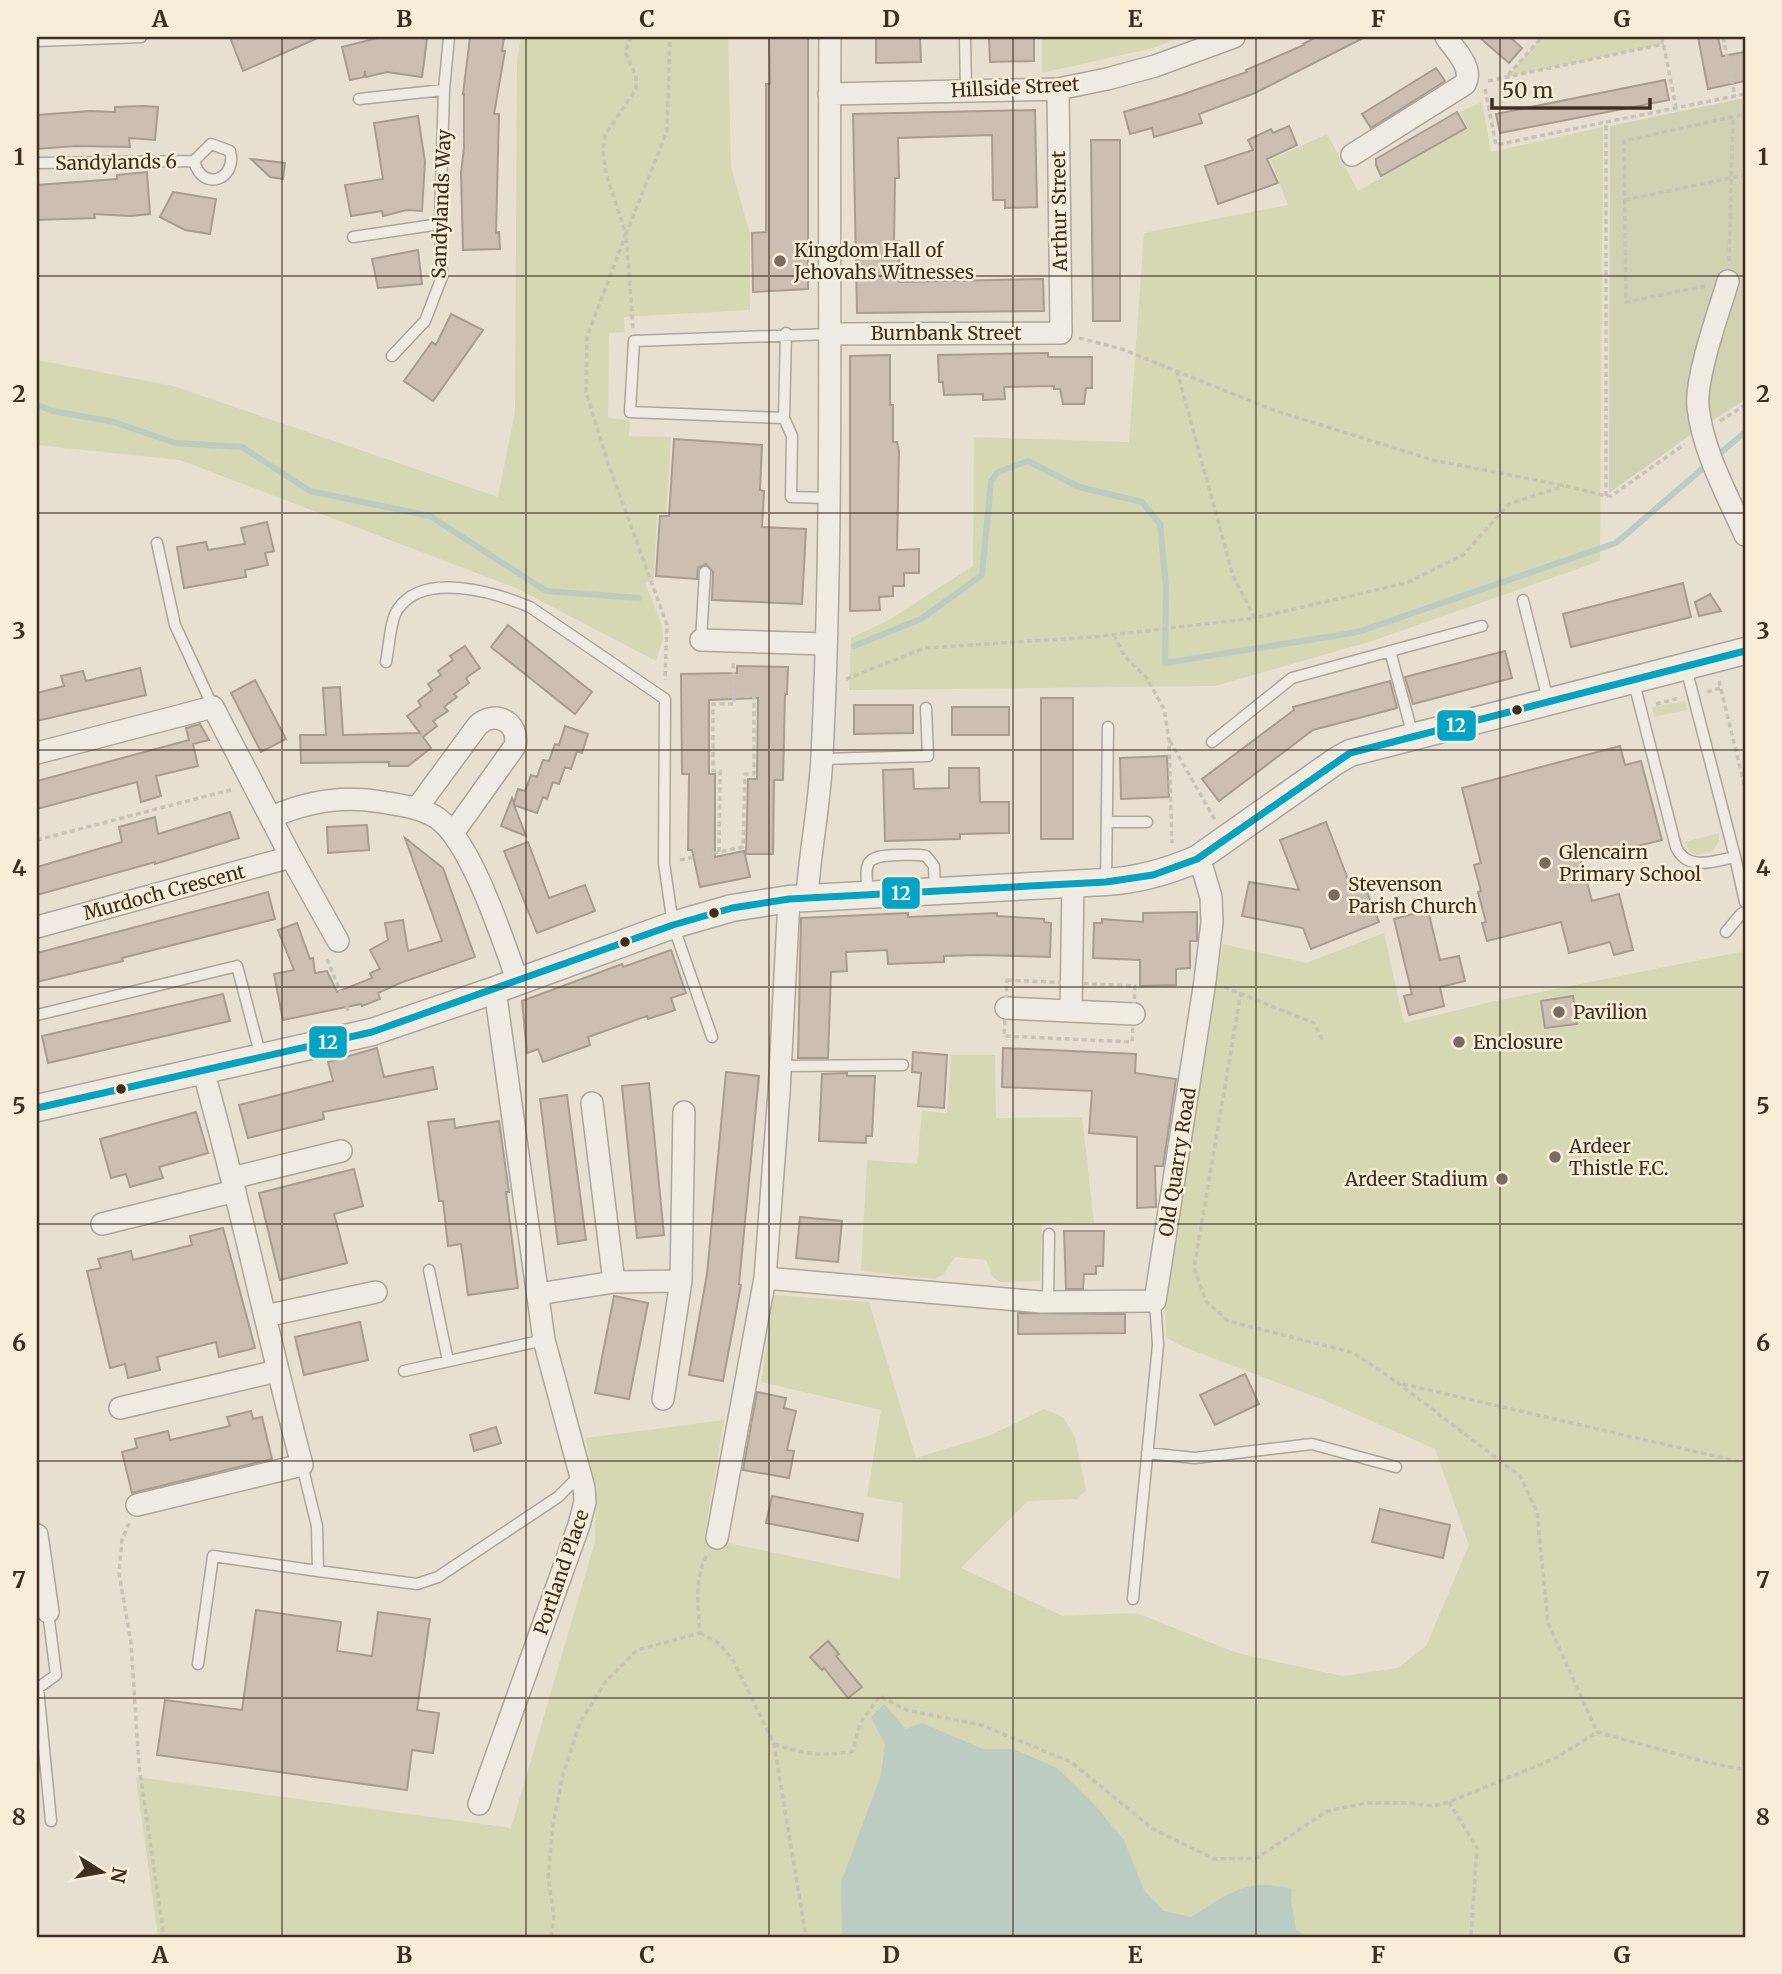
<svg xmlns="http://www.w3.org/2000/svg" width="1782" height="1974" font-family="Merriweather,serif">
<rect width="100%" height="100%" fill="#e7e0d1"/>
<path fill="#d6d7b3" d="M521,37H728L731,167L750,234V310L624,317L625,332L609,333L608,418L630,420L629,436L671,437L666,514L657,513L654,578L645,583L662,625L663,639L656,661L516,588L180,460L37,445V360L173,386L498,497L515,412L517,60Z
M1042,37H1182L1153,48L1042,73Z
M1542,37H1662L1664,44L1507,77Z
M1482,102L1491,152L1603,127L1600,561L1372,641L1215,686L849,690L851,638L887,621L973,566L974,437L1129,442L1144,233L1288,205L1271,160L1327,134L1358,191L1468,128L1460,112Z
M1685,701L1687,710L1654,717L1652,707Z
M1719,833V841L1712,852L1697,855L1690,852L1685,842Z
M1384,933L1404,1023L1491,1002L1745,951V1937H158L136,1777L511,1828L595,1542L596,1494L586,1438L724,1420L704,1538L900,1579L903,1503L867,1497L881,1410L761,1382L774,1295L869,1302L916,1458L991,1435L1044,1409L1063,1417L1075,1437L1086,1490L1078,1499L1028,1501L961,1568L1063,1616L1137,1613L1237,1653L1342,1676L1398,1668L1426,1646L1469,1545L1435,1449L1326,1401L1184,1347L1167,1338L1164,1303L1223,944L1306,963Z
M951,1055H995L996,1118L1082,1117L1094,1223L1042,1224L1040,1281L1000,1282L993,1277L986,1260L955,1257L943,1275L935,1279L861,1271L867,1160L917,1164L922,1111L947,1113Z"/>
<path fill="#d1d1b3" d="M1745,98V400L1703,426L1609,493L1610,126Z"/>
<path fill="#bcccc2" d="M884,1704L906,1729L922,1723L983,1749H1013L1057,1768L1093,1803L1124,1840L1144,1890L1164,1911L1191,1917C1230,1894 1244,1877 1292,1889L1291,1900L1296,1930L1308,1937H842L841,1882L881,1775L885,1744L871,1717Z"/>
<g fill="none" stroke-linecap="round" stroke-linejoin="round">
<path stroke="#bcccc2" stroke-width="6" d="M37,405L53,411L114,422L175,443L242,447L310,491L430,516L546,591L639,598
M854,646L921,619L982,575L991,481L998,472L1028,461L1079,487L1142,502L1160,524L1166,586L1165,663L1358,632L1616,543L1745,432"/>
</g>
<path fill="#cbbfb2" stroke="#a89c90" stroke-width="2" d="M230,37H320L243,71Z
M417,37L427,39L422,77L387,72L366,77L365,71L364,77L350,80L342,47L378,38Z
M470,37H504L502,51H505L494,114H499L496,233L499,232L500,249L463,250L461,173L464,148V94H463Z
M769,37H808V289L753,292L752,233L766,232V84H770Z
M876,37H920L921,62L876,63Z
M989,37H1034V61L990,62Z
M1316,37H1365L1255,93L1199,114L1202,123L1154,137L1152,128L1130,134L1124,112L1181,95L1247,72L1246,70L1304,45L1303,44Z
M1479,37H1510L1522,48L1509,63Z
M1698,37H1718L1722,56L1745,52V81L1708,89Z
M1436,68L1445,81L1371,128L1362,114Z
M1665,80L1669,100L1500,133L1496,114Z
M144,106L158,107L155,140L129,138L130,147L76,146L37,149V115L90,111L115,112V107Z
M1035,110L1037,207L1005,208V200H993L992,135L898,138L899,178H895L894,241H899V282L1043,279L1044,311L857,313L853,114Z
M1457,112L1466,128L1381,176L1376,165V159Z
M418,116L425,162L422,211L407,210L383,216L382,211L351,216L345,185L383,179L374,123Z
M1289,126L1297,145L1267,159L1278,183L1218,204L1205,166L1253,150L1248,140L1271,129L1273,133Z
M1091,140H1120V321H1093Z
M251,159L285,163L283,179L270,177Z
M147,172L150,214L130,216L94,214L95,218L37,220V185L117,179V175Z
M173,192L216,199L210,234L185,230L160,217Z
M418,250L422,284L378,288L372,259Z
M451,314L483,330L433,401L404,381L432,342L436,345Z
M1048,353V357H1092V388H1086L1084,404H1063L1060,389H1054V386L1004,387L1005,399L983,400V394L944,395L943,382H939L938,355Z
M890,355V405H893V442H897L899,451L897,550L919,549V573H904V586H893V596L879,597L880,610L850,611V356Z
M674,439L762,445L760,490L764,491L762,527L806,529L802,604L712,600L713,572L706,564L698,568L697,579L656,576L660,516H669Z
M267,522L274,551L265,553L268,565L245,570L246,577L184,588L177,547L206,542L208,550L245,544L241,528Z
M1683,583L1691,617L1571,647L1563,614Z
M1710,594L1721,611L1699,616L1695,602Z
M508,625L592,692L575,714L491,647Z
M465,646L480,668L466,678L469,683L454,694L457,697L444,707L448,711L433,721L437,726L423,737L431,748L408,766H389V762L301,763L300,735H326L323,688L340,687L343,735L420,733L407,716L421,706L418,701L432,690L428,684L441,675L438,671L453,660L450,656Z
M1505,651L1512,678L1413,704L1405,677Z
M737,666L788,667L787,694H785L783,780H774L773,854H746L748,779H757L758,698L709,700V774H715V857L744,851L750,877L700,887L692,850H688L689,774H682L681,674L737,673Z
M140,668L146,695L37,721V693L64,686L61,676L83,671L86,681Z
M255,680L286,739L261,752L231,693Z
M1390,681L1397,708L1313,730L1219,801L1202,779L1294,710L1293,707Z
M1041,698H1073V839H1041Z
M854,705H913V733L854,734Z
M952,707H1009V735H952Z
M200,724L209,740L193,744L198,766L156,776L161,796L141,802L137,782L37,809V781L189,740L186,728Z
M565,726L588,734L582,753L577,751L571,769L565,767L559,784L553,782L547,799L543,797L537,813L514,805L526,836L501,826L512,798L514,803L518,789L525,791L531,775L537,777L543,760L549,761L555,744L559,745Z
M1620,746L1625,765L1641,761L1662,840L1581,860L1592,901L1619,894L1633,950L1614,955L1610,942L1569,953L1561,922L1487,941L1482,923L1486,922L1478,892L1481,891L1474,865L1481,863L1462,788Z
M1167,756L1169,797L1121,799L1120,758Z
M949,768H979L980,802H1009V833L960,834V839L885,841L883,770L913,769L914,789L949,788Z
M230,812L239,838L155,864V862L37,895V867L122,842L119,827L155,817L158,834Z
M1326,822L1349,882L1361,877L1379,922L1311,949L1303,928L1242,916L1249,882L1299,890L1280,840Z
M367,825L369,850L328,853L327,827Z
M405,838L443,868L475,957L400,983L378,993L380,999L362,1006L361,1004L283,1020L274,974L294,970L278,930L297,923L310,959L313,958L315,973L327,971L337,992L372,978L370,973L380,969L370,950L388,940L385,923L403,920L408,951L442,941Z
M528,842L549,898L585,885L595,911L537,933L504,851Z
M268,892L275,919L122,958L123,961L37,982V953Z
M1428,910L1440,960L1459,956L1465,981L1440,987L1444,1006L1409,1015L1404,996L1412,994L1394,919Z
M1197,912V941H1190V968L1176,969V985L1140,986V960L1093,958L1094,923H1102V919L1143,922V913Z
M908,913V917L997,913V916L1044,919V922L1051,923L1050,957L977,955L944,956V962L888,964L887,950L846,952L847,971L831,972L828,1058H798L801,918Z
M671,950L686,993L671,998L675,1010L648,1019L647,1016L588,1037L590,1045L543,1062L538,1049L527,1053L522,1001L622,964L623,967Z
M223,994L230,1021L48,1063L42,1036Z
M1573,996L1577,1024L1545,1028L1541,1001Z
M377,1048L384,1077L433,1067L437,1089L323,1112L324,1119L248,1138L239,1105L333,1081L328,1062Z
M1003,1048L1136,1054L1135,1073L1176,1079L1163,1166H1155L1156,1207L1137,1208V1137L1089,1133L1092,1091L1002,1087Z
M913,1052L947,1055L944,1108L918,1106L921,1073L912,1072Z
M726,1072L759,1076L739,1284L741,1285L723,1381L689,1375L707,1274Z
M847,1073V1076H875L872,1136H866V1143L819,1141L822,1074Z
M649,1083L664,1235L637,1238L622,1086Z
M567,1095L586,1240L558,1244L540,1099Z
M196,1112L208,1153L159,1167L163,1178L130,1187L126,1174L111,1178L100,1139Z
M454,1119L455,1128L499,1121L509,1192H506L518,1288L468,1295L461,1244L448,1246L443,1201H439L428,1122Z
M354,1169L363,1206L334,1214L347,1263L280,1280L259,1193Z
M800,1217L842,1221L838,1262L796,1258Z
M223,1228L255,1348L219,1357L216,1342L157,1357L160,1370L128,1378L125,1364L110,1368L87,1271L101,1268L98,1259L131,1251L133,1260L192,1245L190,1236Z
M1064,1231H1104L1103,1266H1096V1274H1084L1083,1289H1066Z
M614,1296L648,1303L629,1399L595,1393Z
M1018,1313L1125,1314V1333L1018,1334Z
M360,1322L368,1360L304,1375L295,1337Z
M1245,1374L1259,1404L1215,1425L1200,1395Z
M757,1392L786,1398L784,1408L796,1411L787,1450L794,1451L789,1478L743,1470Z
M251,1411L253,1419L262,1417L272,1459L132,1493L122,1452L137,1448L135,1439L168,1431L170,1440L230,1426L227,1417Z
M496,1427L501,1443L474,1451L470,1435Z
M772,1496L863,1514L858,1541L766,1523Z
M1380,1509L1450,1525L1443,1558L1372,1542Z
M256,1610L341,1622L337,1651L372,1656L378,1612L430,1619L417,1710L439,1713L433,1753L412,1750L407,1790L157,1755L165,1700L242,1710Z
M828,1641L839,1654L836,1656L862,1687L848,1698L824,1668L822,1670L810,1657Z"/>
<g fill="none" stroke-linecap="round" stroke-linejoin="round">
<defs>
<path id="service" d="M965,37L966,91
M37,41L141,37
M359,99L444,90
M37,163L194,161L211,144L230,151C238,178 203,194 194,161
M353,237L440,224
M786,333L784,418L792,436L791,497L828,498
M392,356L425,321L442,277L440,224L444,90L449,37
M784,418L630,412L634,341L830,334
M157,543L175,625L213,707
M1523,600L1548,700
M701,640L705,572
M1390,651L1413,736
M386,662C389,649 390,619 398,609C424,571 494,592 530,607L665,699L664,863L673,925L712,1037
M1633,679L1676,847C1687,872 1714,861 1735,857L1686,668
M1212,742L1292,678L1482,626
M822,759L928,756L926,708
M1107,822H1147
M1735,857L1745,902
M1106,882L1108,727
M868,894C865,863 863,856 897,855C907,855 917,854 926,856L934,866L935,891
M1726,932L1741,914L1745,912
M37,1015L237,966L261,1057
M781,1066L903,1065
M429,1270L448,1361
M1048,1302L1049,1234
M404,1371L544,1340
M1147,1453L1195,1458L1312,1444L1396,1467
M318,1571L417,1584L438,1577L558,1497L580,1475
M1133,1599L1158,1345L1155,1301
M48,1612L56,1675L38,1688L51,1821
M198,1664L213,1556L318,1571L317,1526L302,1465"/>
<path id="minor" d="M829,94L1058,89L1107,79L1155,66L1234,37
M1352,155L1465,84C1474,68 1455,50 1446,37
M1728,281C1719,312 1695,377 1698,407C1703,452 1727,494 1745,535
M830,334L1061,333L1058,89
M701,640L826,644
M37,753L213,707L291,857L338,941
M417,808L478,725C496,709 520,723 515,746L453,833
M272,817C308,801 343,795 382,802C400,805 418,807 434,816C470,836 503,941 518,982
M807,897C810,850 820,803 822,756C834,516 828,276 830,37
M37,927L291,857
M1006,1008L1134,1014
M1071,1010L1073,884
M592,1103L614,1282
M232,1178L341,1151
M102,1224L235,1191
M765,1278L1041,1302L1155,1301L1205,981L1212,922L1211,897L1203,870L1197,859
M538,1294L614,1282L681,1281
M265,1316L376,1292
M663,1399L681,1281L684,1112
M120,1408L277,1371
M137,1505L302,1465C267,1334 240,1200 203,1070
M37,1535L48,1612
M717,1538L765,1278L779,1093L789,899
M479,1804L579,1525L585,1502L584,1488L544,1340L495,990"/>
<path id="tertiary" d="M37,1108L372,1032L495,990L673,925L732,908L789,899L1106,882C1139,880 1167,872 1197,859L1336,761L1350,753L1745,651"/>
</defs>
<use href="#service" stroke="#ada599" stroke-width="13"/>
<use href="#minor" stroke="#ada599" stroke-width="24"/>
<use href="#tertiary" stroke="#ada599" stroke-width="29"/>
<path stroke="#c8c2b9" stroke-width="3.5" stroke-dasharray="5 3.5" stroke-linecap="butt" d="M631,37L625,52L636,76V89L605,135L603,151L606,174L626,234L587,337L586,392L608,463L667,625L665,680
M1662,37L1676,107
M1723,37L1735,96
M1508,75L1542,37
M1488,81L1664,44
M1485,89L1496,145L1606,122
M1625,200L1745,175
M1729,261L1733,117
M1705,286L1626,302L1624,141L1745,114
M633,328L626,234L667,131L670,37
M1079,338L1122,349L1273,410L1433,460L1566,486L1606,496H1611L1685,444
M1177,371L1233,576L1255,618L1406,583L1463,555L1509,504L1564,486
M1720,421L1745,405
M1606,496V122L1745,94
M1114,635L1125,657L1146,677L1164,709L1169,740L1172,843
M846,679L925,648L1094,637L1255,618
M1719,681L1745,788
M1707,692L1721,688
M1656,704L1679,698
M1170,741L1215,820
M37,840L234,789
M719,852L720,771H713V704H734V696
M680,860L743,847L745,774H754V696H734L733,661
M327,959L349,1013
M1007,980L1135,986L1132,1042L1004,1036Z
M1224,987L1314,1023L1323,1041
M1241,992L1194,1268L1206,1301L1228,1321L1354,1353L1398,1383L1520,1476L1537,1512L1548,1623L1597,1732
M1403,1384L1745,1463
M129,1523L122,1540L119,1573L131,1643L139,1766L164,1937
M700,1633L719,1643L734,1662L774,1744L806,1937
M774,1744C804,1754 822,1757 853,1751L860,1723L880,1696L906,1710L981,1725L1071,1762L1153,1829L1214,1859L1257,1858L1327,1811L1367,1803H1411L1433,1806L1449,1802L1556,1758L1597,1732L1706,1762L1745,1770
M1449,1802L1477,1848L1471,1937
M551,1937L554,1916L548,1877L553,1825L563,1775L580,1722L606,1681L637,1650L700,1633C698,1606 694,1578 707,1555"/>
<use href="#service" stroke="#efebe3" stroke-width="10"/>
<use href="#minor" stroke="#efebe3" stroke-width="21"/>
<use href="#tertiary" stroke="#efebe3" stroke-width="26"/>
<defs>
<path id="bus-1" d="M37,1108L372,1032L673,925L732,908L789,899L1106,882L1153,875L1197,859L1350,753L1745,651"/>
</defs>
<use href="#bus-1" stroke="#f7eed8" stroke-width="12"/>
<use href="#bus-1" stroke="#03a3c5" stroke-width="7"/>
</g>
<path fill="none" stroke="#3d2e20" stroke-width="2" stroke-opacity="0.55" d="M282,37V1937M526,37V1937M769,37V1937M1013,37V1937M1256,37V1937M1500,37V1937M37,276H1745M37,513H1745M37,750H1745M37,987H1745M37,1224H1745M37,1461H1745M37,1698H1745"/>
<g fill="#786c5e" stroke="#f7eed8" stroke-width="2.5">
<circle cx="780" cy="261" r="7"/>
<circle cx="1545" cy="863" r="7"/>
<circle cx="1334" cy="895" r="7"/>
<circle cx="1559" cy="1012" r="7"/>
<circle cx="1459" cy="1042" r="7"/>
<circle cx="1555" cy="1157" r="7"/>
<circle cx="1502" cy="1179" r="7"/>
</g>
<g fill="#3d2e20" stroke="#f7eed8" stroke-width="2.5">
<circle cx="1517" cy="710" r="6"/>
<circle cx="714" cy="913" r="6"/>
<circle cx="625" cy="942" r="6"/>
<circle cx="121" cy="1089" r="6"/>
</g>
<g text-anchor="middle" stroke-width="5" stroke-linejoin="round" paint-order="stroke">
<g font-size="19" fill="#3d2e20" stroke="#f7eed8">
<text transform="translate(1015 87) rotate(-3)" y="7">Hillside Street</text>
<text transform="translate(116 162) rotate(-1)" y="7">Sandylands 6</text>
<text transform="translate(441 204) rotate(-88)" y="7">Sandylands Way</text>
<text transform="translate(1059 211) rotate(-91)" y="7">Arthur Street</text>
<text x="946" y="340">Burnbank Street</text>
<text transform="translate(164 892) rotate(-15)" y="7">Murdoch Crescent</text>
<text transform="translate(1177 1162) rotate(-81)" y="7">Old Quarry Road</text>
<text transform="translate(561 1572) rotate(-71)" y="7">Portland Place</text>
</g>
<g font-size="19" fill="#3d2e20" stroke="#f7eed8" text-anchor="start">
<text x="794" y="257">Kingdom Hall of<tspan x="794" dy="22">Jehovahs Witnesses</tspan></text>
<text x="1559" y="859">Glencairn<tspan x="1559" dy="22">Primary School</tspan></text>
<text x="1348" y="891">Stevenson<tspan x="1348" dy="22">Parish Church</tspan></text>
<text x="1573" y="1019">Pavilion</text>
<text x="1473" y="1049">Enclosure</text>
<text x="1569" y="1153">Ardeer<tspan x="1569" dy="22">Thistle F.C.</tspan></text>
<text x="1488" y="1186" text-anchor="end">Ardeer Stadium</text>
</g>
</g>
<g stroke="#f7eed8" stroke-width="2.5">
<rect x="1436" y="709" width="41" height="33" rx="7" fill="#03a3c5"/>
<rect x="881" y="876" width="40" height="34" rx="7" fill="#03a3c5"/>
<rect x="308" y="1025" width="40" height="34" rx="7" fill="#03a3c5"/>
</g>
<g font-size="19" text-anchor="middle" font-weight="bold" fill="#fff">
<text x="1456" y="732">12</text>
<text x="901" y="900">12</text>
<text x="328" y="1049">12</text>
</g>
<rect width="1782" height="1974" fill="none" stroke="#f7eed8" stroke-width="77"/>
<g transform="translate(102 1872) rotate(101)" stroke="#f7eed8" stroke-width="5" paint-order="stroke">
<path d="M0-5L12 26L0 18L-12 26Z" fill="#3d2e20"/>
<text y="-10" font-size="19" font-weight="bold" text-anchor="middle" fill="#3d2e20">N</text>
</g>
<path d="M1492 98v10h158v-10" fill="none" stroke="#3d2e20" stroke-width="3.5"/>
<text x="1502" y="98" font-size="21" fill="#3d2e20" stroke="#f7eed8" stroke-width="5" paint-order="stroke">50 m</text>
<rect x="38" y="38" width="1706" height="1898" fill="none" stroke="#3d2e20" stroke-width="2.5"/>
<g font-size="23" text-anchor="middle" font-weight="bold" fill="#3d2e20">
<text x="160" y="27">A</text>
<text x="404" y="27">B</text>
<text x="647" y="27">C</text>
<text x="891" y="27">D</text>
<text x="1135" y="27">E</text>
<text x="1378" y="27">F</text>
<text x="1622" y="27">G</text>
<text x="19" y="165">1</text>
<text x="1763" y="165">1</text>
<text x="19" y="402">2</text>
<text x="1763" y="402">2</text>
<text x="19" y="639">3</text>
<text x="1763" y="639">3</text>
<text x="19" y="876">4</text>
<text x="1763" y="876">4</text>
<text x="19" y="1114">5</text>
<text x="1763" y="1114">5</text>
<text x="19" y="1351">6</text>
<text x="1763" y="1351">6</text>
<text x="19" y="1588">7</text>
<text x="1763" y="1588">7</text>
<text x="19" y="1825">8</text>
<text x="1763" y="1825">8</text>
<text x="160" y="1963">A</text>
<text x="404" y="1963">B</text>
<text x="647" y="1963">C</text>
<text x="891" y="1963">D</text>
<text x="1135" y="1963">E</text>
<text x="1378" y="1963">F</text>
<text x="1622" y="1963">G</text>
</g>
</svg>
